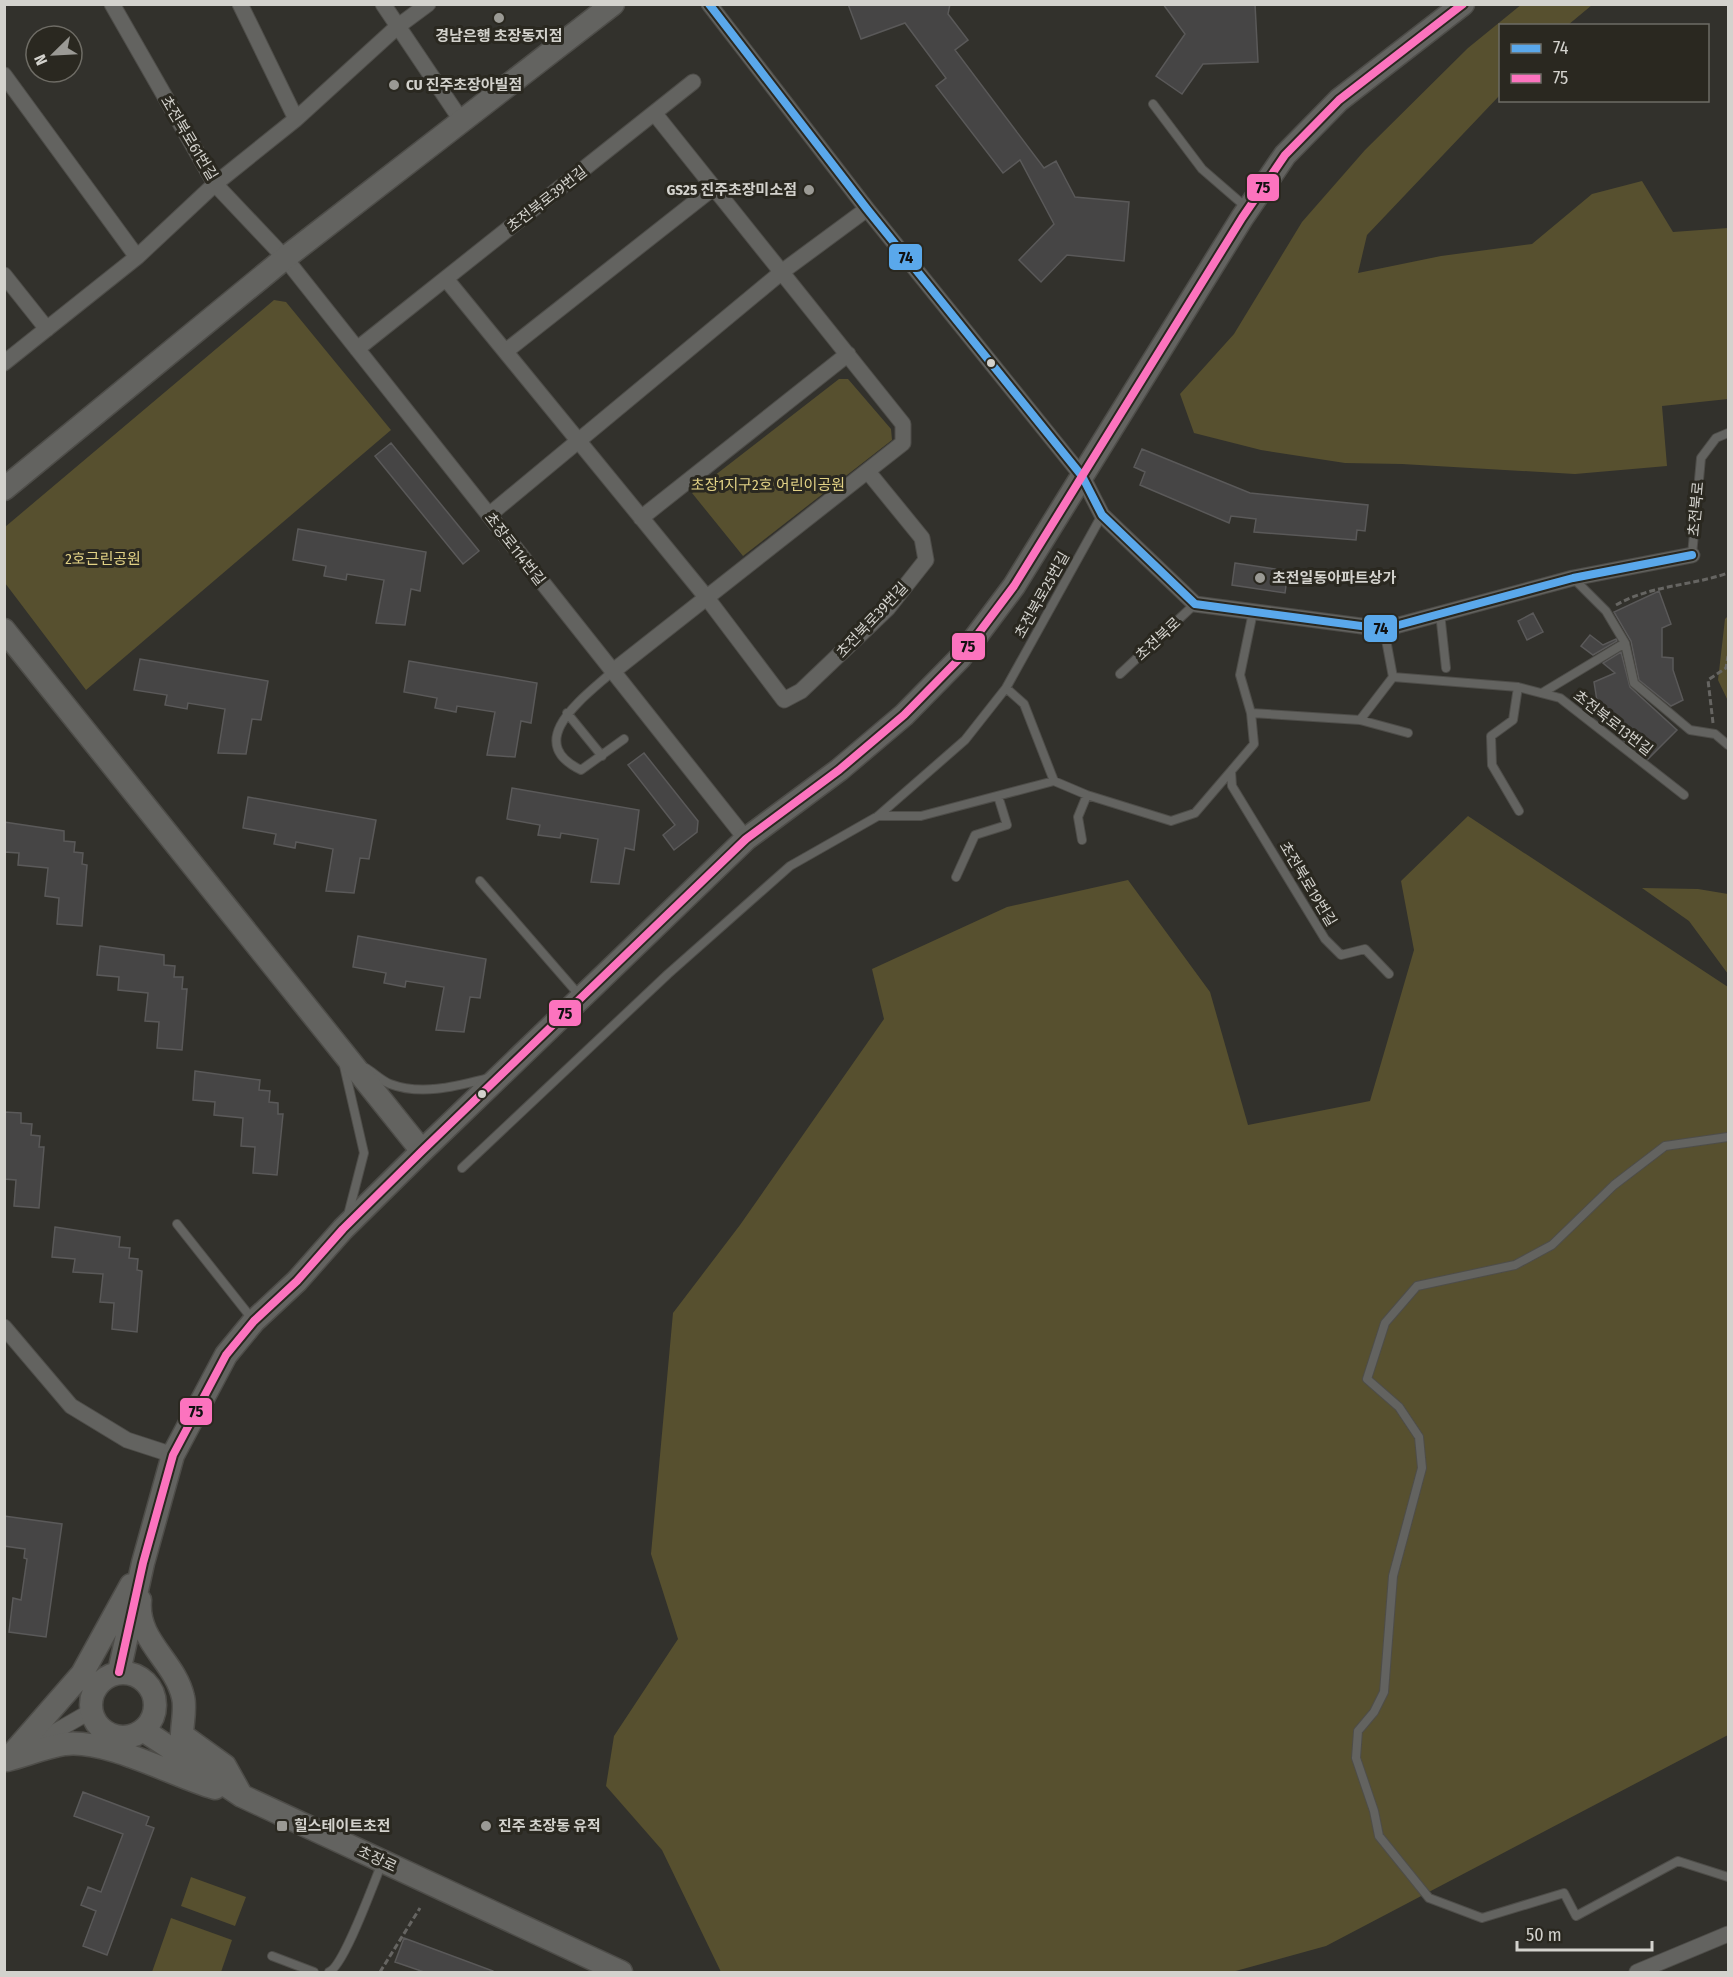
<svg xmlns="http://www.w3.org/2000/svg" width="1733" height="1977" font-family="'Fira Sans Condensed','Noto Sans KR',sans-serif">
<rect width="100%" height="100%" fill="#32312c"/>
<path fill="#57502f" d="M1522,4L1592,5L1568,25L1500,26V95L1367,235L1358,273L1441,256L1532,244L1592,194L1642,181L1673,232L1728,228V399L1662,406L1667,466L1575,474L1402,464L1345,463L1261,450L1194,433L1180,394L1234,334L1302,222L1365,150L1468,48Z
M274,300L286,302L391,430L86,690L5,583V527Z
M839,379H848L891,429L892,440L743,556L692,493Z
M1728,616V701L1718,680L1725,619Z
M1468,816L1728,987V1735L1326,1946L1232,1972H721L662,1850L606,1786L614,1736L678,1639L651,1554L673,1313L740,1225L884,1019L872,969L1007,907L1128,880L1210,992L1248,1125L1370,1101L1414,950L1401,881Z
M1642,888L1698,889L1728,894V974L1689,921Z
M191,1877L246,1897L235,1926L181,1906Z
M171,1918L232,1940L221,1972H152Z"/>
<path fill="#464545" stroke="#5a5959" stroke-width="1.5" d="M848,4H950L948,14L968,40L955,50L1044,168L1056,161L1075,197L1129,202L1124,261L1067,255L1041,282L1019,260L1054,224L1020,160L1003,173L936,86L946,78L905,23L861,39Z
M1163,4H1255L1258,62L1203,64L1182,94L1156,76L1185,34Z
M391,443L479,551L463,564L375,456Z
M1142,449L1250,493L1368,505L1365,531L1357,530L1356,540L1254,532L1256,519L1231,516L1229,523L1140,485L1145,472L1134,467Z
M298,529L426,552L420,591L411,589L405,625L376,623L384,580L347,574L346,580L324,576L326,566L293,560Z
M1235,563L1288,571L1285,593L1232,585Z
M1659,591L1671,624L1662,628V657L1673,658V670L1683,700L1671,706L1639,680L1631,641L1614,612Z
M1533,613L1543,632L1527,640L1518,621Z
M1590,635L1603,645L1616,639L1617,641L1593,655L1581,646Z
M1621,652L1630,687L1677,730L1648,759L1624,741L1599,713L1594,682L1615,673L1603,663Z
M140,659L268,681L261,720L252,719L246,754L218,753L225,709L188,703L187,709L165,705L167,695L134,690Z
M409,661L537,683L531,723L521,721L515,757L487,755L495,712L457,706L456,712L435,708L437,698L404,692Z
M644,753L698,821L697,832L674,850L663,835L675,825L628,765Z
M512,788L639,810L634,850L625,848L619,884L591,882L598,839L561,833L560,838L538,835L540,825L507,819Z
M248,797L376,820L369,859L360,858L354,893L326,891L333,849L296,842L295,848L274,844L276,834L243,828Z
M4,822L64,831V841L75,842L74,852L83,853L82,864L87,865L82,926L57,924L59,898L45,896L48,868L18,865L19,853L4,852Z
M358,936L486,959L480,998L470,997L464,1032L436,1030L444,987L406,981L405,987L384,983L386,973L353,967Z
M100,946L164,955V965L175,966L174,977H183L182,989H187L182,1050L157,1048L159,1022L145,1021L148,993L118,990L119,977L97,975Z
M195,1071L260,1080L259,1090L270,1091L269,1102L278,1103V1114H283L277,1175L253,1173L255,1147L241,1146L243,1118L214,1115L215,1102L193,1100Z
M4,1112L21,1113V1123L32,1124L31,1135L40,1136L39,1147H44L39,1208L14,1206L16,1180L4,1179Z
M55,1227L120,1237L119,1247L130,1248L129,1258L138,1259L137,1270L142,1271L137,1332L112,1329L114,1303L100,1302L103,1274L73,1272L75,1259L52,1257Z
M4,1516L62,1524L46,1637L9,1632L13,1598L21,1600L27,1559L24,1558L25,1549L4,1546Z
M83,1792L149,1817L146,1825L154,1828L107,1955L83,1946L96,1911L81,1905L88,1887L101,1892L123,1834L74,1816Z
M404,1938L493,1971V1972H424L395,1962Z"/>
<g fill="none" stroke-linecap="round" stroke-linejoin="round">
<defs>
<path id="lane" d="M1153,104L1202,169L1247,208
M1692,555L1701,458L1716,438L1728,433
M1574,579L1606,611L1625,643L1634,683L1690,730L1715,734L1728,745
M1253,612L1240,675L1251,713L1254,744L1231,771L1232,786L1325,939L1341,955L1365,949L1389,974
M1440,613L1446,668
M1384,629L1393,677L1518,687L1560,698L1684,795
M612,672C586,696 521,741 581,770L624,739
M1120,674L1195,604
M1518,687L1513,720L1491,736L1492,765L1519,811
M1006,688L1024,704L1054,781
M1542,693L1625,643
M567,713L602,756
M1251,713L1360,720L1408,733
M1360,720L1393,677
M878,816H921L1054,781L1087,795L1171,821L1195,813L1231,771
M1082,840L1078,817L1087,795
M956,877L975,835L1007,825L998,796
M480,881L580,996
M344,1066L364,1153L348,1215
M366,1068C374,1073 382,1081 390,1084C422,1096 457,1086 489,1078
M1728,1137L1665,1146L1614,1185L1552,1245L1515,1265L1417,1286L1385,1323L1367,1379L1399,1407L1419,1437L1422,1468L1393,1576L1384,1692L1374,1712L1358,1731L1356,1758L1374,1811L1379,1836L1429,1898L1482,1918L1564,1893L1576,1916L1678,1861L1728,1877
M462,1168L668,974L790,866L878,816L965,740L1006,688L1102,515
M177,1224L253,1320
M272,1956L314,1972
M329,1972C344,1966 374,1882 382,1863"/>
<path id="street" d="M112,4L215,184L285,258L746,839
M240,4L296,119L397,27L428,4
M383,4L461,120
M709,4L867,209L1082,476L1102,515L1195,604L1384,629L1573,578L1692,555
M4,75L137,257
M4,275L47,329
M446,279L707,598L784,700L801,691L888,608L926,560L922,538L869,473
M357,349L693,82
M506,351L713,188
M4,363L137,257L215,184L296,119
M489,515L783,271L867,209
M641,518L848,354
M612,672L903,443V424L655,114
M4,1327L71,1406L127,1440L173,1455
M30,1746L91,1711
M1637,1972L1728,1934"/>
<path id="secondary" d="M4,489L285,258L613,4
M4,630L422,1151
M140,1600C136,1641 175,1661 183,1697C186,1708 182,1724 182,1735L225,1766L240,1793
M119,1672L143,1563L173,1455L226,1355L254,1321L297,1281L343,1229L422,1151L746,839L839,770L904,715L960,658L1014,586L1242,218L1285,155L1339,100L1463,4
M91 1705a32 32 0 1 1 64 0a32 32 0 1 1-64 0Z
M143,1730L242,1796L621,1972
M7,1760C26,1755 46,1747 65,1744C108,1739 173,1776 215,1788
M7,1760L82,1674L131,1585"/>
</defs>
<use href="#lane" stroke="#4e4d49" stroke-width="10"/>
<use href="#street" stroke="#4e4d49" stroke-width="17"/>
<use href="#secondary" stroke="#4e4d49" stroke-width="25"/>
<path stroke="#666562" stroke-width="3" stroke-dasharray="6 3" stroke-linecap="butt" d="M1616,605C1651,585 1691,586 1728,573
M1713,723L1708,680L1726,668L1728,656
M380,1972L420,1908"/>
<use href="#lane" stroke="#636360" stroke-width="8"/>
<use href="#street" stroke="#636360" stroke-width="15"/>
<use href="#secondary" stroke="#636360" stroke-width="22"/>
<defs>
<path id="bus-1" d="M709,4L867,209L1082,476L1102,515L1195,604L1384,629L1573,578L1692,555"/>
<path id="bus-2" d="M119,1672L143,1563L173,1455L226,1355L254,1321L297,1281L343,1229L422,1151L746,839L839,770L904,715L960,658L1014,586L1242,218L1285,155L1339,100L1463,4"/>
</defs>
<use href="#bus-1" stroke="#2a2820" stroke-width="12"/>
<use href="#bus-2" stroke="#2a2820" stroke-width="12"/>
<use href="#bus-1" stroke="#5aa8eb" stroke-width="8"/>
<use href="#bus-2" stroke="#fc73be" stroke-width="8"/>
</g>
<g fill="#9b9a95" stroke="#2a2820" stroke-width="2">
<circle cx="499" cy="18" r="6"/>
<circle cx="394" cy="85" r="6"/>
<circle cx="809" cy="190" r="6"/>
<circle cx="1260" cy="578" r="6"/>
<rect x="276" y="1820" width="12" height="12" rx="3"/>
<circle cx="486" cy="1826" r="6"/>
</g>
<g fill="#d3d2cd" stroke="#2a2820" stroke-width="2">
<circle cx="991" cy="363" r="5"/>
<circle cx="482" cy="1094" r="5"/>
</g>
<g text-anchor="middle" stroke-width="6" stroke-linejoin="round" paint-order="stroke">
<g font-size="15" font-weight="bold" fill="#d3d2cd" stroke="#2a2820" text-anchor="start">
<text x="499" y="41" text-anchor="middle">경남은행 초장동지점</text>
<text x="406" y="90">CU 진주초장아빌점</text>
<text x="797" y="195" text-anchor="end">GS25 진주초장미소점</text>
<text x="1272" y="583">초전일동아파트상가</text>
<text x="294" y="1831">힐스테이트초전</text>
<text x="498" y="1831">진주 초장동 유적</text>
</g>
<g font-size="15" fill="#d3d2cd" stroke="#2a2820">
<text transform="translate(189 138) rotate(59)" y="5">초전북로61번길</text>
<text transform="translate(547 199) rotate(-38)" y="5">초전북로39번길</text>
<text transform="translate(1696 509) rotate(-85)" y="5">초전북로</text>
<text transform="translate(515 549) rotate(52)" y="5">초장로114번길</text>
<text transform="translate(1042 595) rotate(-61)" y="5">초전북로25번길</text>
<text transform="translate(872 620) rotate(-47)" y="5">초전북로39번길</text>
<text transform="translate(1158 639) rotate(-43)" y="5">초전북로</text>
<text transform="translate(1613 723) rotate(38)" y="5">초전북로13번길</text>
<text transform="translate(1308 884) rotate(59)" y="5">초전북로19번길</text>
<text transform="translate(377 1859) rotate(25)" y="5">초장로</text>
</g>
<g font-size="15" fill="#e1d185" stroke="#2a2820">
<text x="768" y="490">초장1지구2호 어린이공원</text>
<text x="103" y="564">2호근린공원</text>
</g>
</g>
<g stroke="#2a2820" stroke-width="2">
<rect x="1246" y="173" width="34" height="29" rx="6" fill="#fc73be"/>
<rect x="888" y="243" width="35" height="28" rx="6" fill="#5aa8eb"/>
<rect x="1363" y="614" width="35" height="29" rx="6" fill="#5aa8eb"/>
<rect x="951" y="632" width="35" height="29" rx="6" fill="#fc73be"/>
<rect x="548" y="999" width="34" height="28" rx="6" fill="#fc73be"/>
<rect x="179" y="1397" width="34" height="29" rx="6" fill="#fc73be"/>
</g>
<g font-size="16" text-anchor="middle" font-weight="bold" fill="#111">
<text x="1263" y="193">75</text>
<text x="906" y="263">74</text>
<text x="1381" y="634">74</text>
<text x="968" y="652">75</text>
<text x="565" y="1019">75</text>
<text x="196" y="1417">75</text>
</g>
<rect width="1733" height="1977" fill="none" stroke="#d3d2cd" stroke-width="12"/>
<rect x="1499" y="24" width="210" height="78" fill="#2a2820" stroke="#6e6c65" stroke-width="1.5"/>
<rect x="1511" y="44" width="30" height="9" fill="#5aa8eb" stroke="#6e6c65" stroke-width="1.5"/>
<text x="1553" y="54" font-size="18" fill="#d3d2cd">74</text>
<rect x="1511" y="74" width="30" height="9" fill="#fc73be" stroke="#6e6c65" stroke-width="1.5"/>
<text x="1553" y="84" font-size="18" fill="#d3d2cd">75</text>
<g transform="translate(54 54) rotate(246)"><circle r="28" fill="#2a2820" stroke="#6e6c65" stroke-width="1.5"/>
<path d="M0-4.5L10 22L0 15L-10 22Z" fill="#9b9a95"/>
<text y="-9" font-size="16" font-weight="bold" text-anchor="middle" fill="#d3d2cd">N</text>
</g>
<path d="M1517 1941v9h135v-9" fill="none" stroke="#d3d2cd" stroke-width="3"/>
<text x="1526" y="1941" font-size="18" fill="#d3d2cd" stroke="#2a2820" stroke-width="4.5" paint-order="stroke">50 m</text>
</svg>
